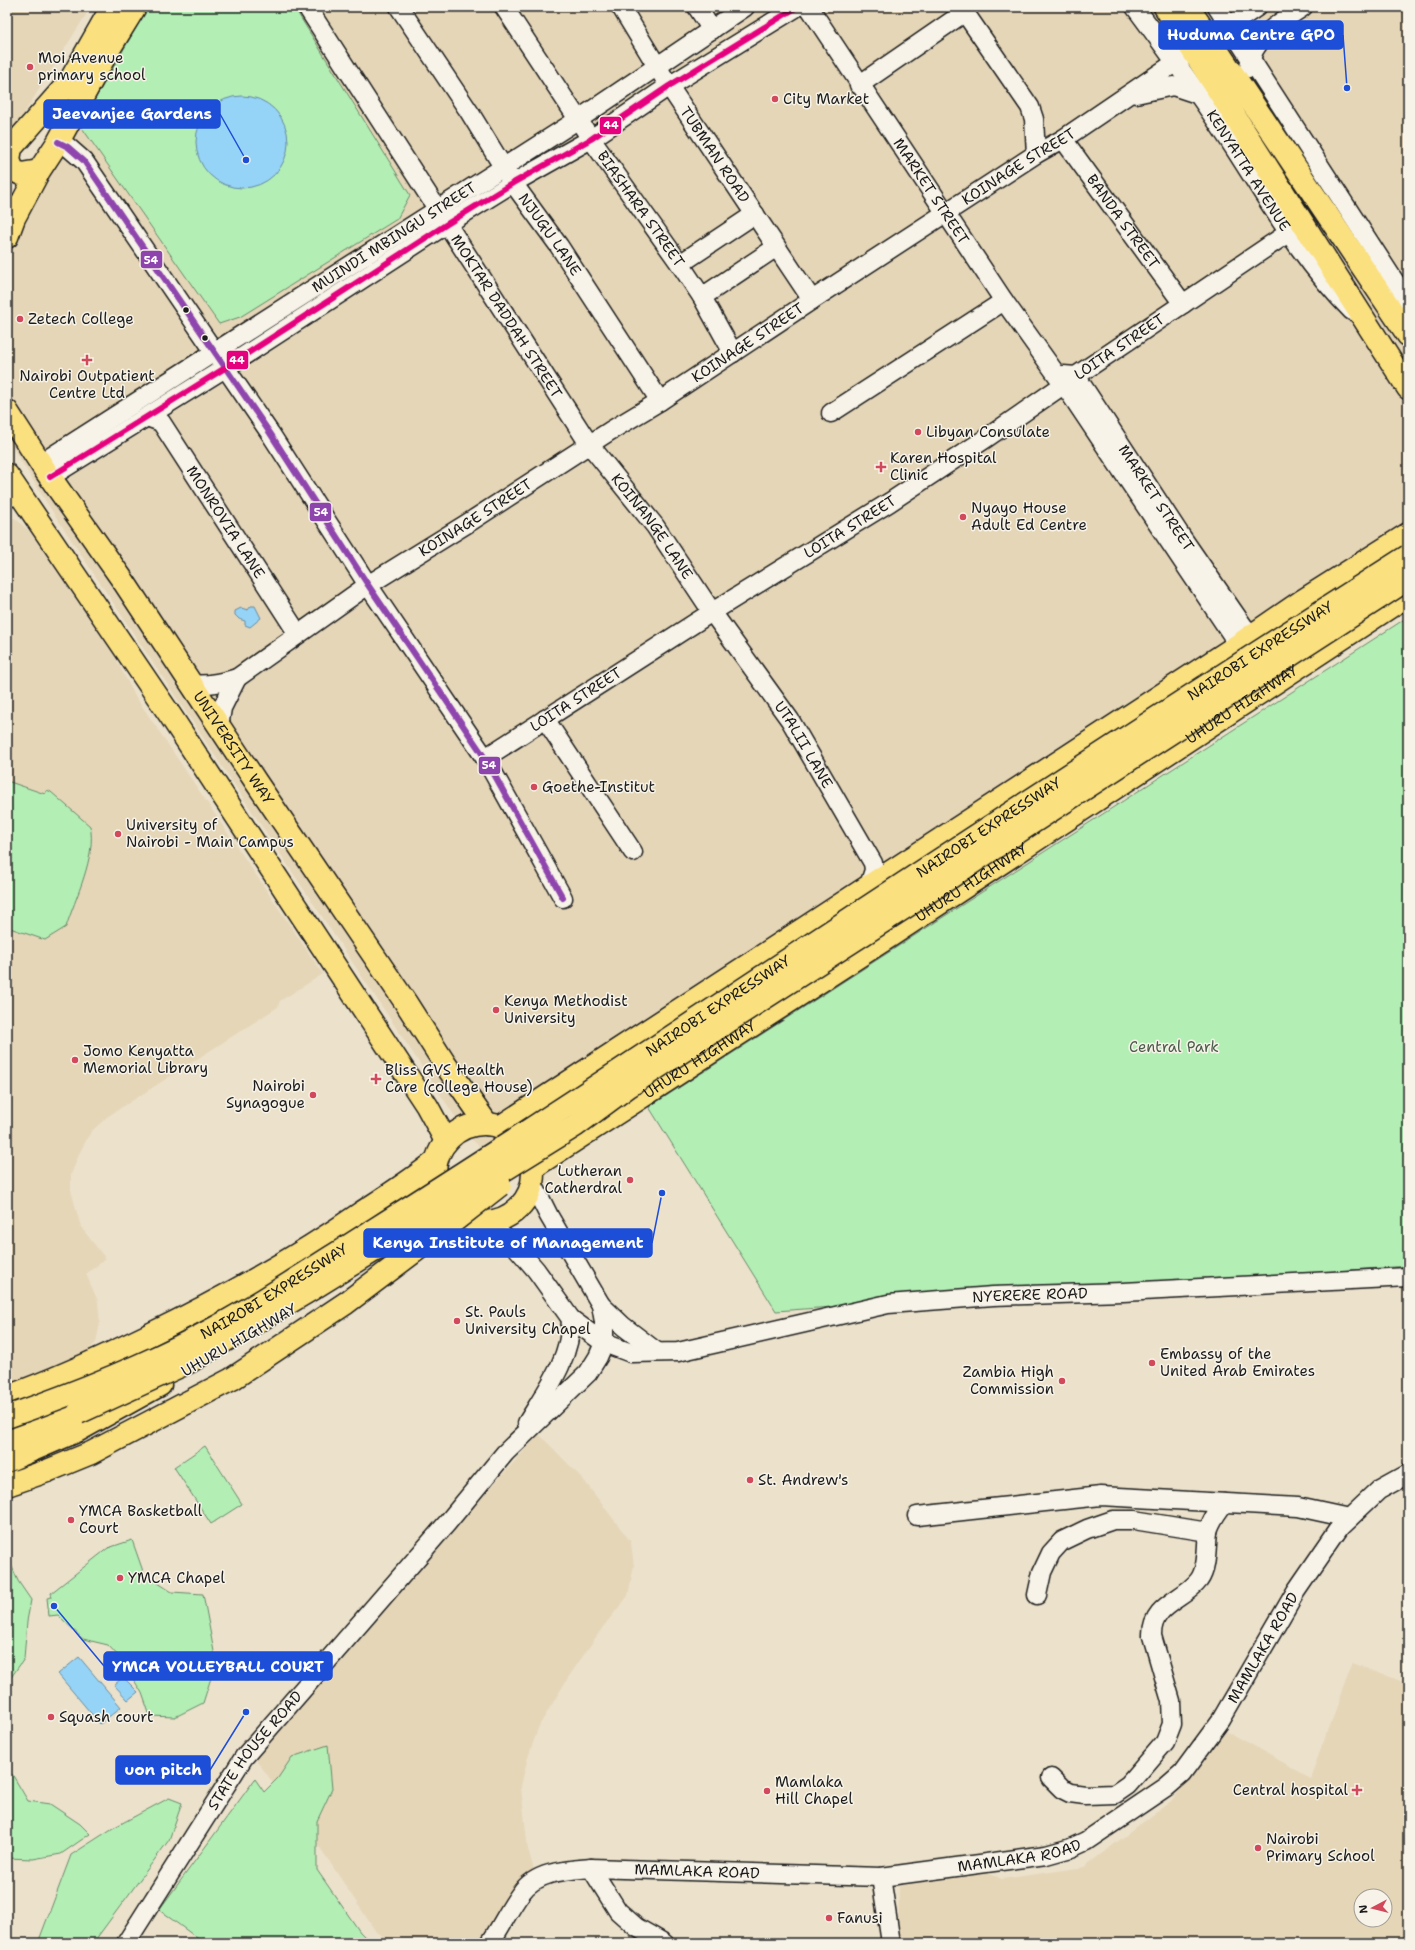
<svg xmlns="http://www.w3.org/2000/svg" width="1415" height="1950" font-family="'Shantell Sans',sans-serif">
<rect width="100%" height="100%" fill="#ece2cc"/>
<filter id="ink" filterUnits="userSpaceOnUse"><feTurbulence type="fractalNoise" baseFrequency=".025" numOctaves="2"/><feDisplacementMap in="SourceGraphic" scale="8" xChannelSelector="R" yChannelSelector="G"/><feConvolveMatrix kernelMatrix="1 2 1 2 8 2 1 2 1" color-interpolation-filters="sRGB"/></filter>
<g filter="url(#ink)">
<path fill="#e5d6b8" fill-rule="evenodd" d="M7,7H91L16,126L7,127Z
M125,7H1408V566L483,1150L468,1136L50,508L7,439V254L21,217Z
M7,515L16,519L30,532L112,651L134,694L323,974L280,1001L278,1007L107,1117L91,1132L80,1152L71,1175V1190L81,1227L106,1259L86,1274L98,1301L100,1323L96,1343L76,1361L7,1393Z
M539,1434L583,1479L631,1542L634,1566L628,1596L603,1627L568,1678L539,1726L527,1761L521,1787L528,1849L535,1873L517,1883L481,1943H393L376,1932L325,1855L252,1754Z
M1353,1662L1408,1684V1943H898L899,1886L986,1872L1002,1879L1084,1867L1171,1801L1224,1730L1310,1777ZM1361,1896H1385V1920H1361Z"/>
<path fill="#b3efb5" stroke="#688668" d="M148,7H294L410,195L397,219L240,317L219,324L80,125Z
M1408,617V1266L776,1311L649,1107Z
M7,781L45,794L47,790L51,792L90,826C97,855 75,899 66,927L45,940L7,927Z
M205,1446L242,1504L211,1524L174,1467Z
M132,1540L144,1574L172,1592L203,1594L216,1662L203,1703L175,1717L150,1716L142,1693L120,1658L108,1645L83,1639L58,1615L49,1616L47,1598L52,1597L51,1593L108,1548Z
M7,1555L18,1581L31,1600L27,1621L24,1659L7,1683Z
M328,1745L332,1789L317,1821V1870L360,1932L371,1943H204L159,1910L255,1779L264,1792L278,1778L292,1757Z
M12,1774L28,1801L50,1804L80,1824L90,1834L61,1854L33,1859L7,1858V1779Z
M169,1798L182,1803L169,1840L93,1943H38L71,1855L113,1828Z"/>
<path fill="#96d4f7" stroke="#658a9f" d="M196 142a46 46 0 1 1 92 0a46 46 0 1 1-92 0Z
M251,606H255L261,618L250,627L245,625V621L239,619L235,615V611L241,608L248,610Z
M79,1657L121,1707L100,1724L58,1674Z
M123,1677L138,1692L128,1700L114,1685Z"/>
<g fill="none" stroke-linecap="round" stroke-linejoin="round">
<defs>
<g id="minor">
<path id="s1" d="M307,7L589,444L655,526L712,612L790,720L873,863L874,870L869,885"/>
<path id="s2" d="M399,7L470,113L513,183L559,246L660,401"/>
<path id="s3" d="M504,7L591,139L680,264L702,297L733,353"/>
<path id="s4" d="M621,7L669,86L812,300"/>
<path d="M697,7L712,30"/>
<path id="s5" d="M809,7L1004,301L1069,392L1232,635L1235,647"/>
<path d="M961,7L1030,107L1034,119L1036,154"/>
<path id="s6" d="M1135,7C1170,54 1205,102 1236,151C1272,207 1305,264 1352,311"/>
<path d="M1217,7L1408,302"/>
<path d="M1249,68C1251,39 1281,21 1303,7"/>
<path d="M859,85L965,12"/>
<path d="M1136,94L1173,86L1197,94"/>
<path id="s7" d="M1063,139L1183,304"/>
<path d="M58,142L68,147L84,161L270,433L368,585L485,758L563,898"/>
<path d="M680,264L755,214"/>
<path d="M702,297L775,248V246"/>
<path id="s8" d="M1063,375L1076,376L1179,533L1244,627L1253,635"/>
<path d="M831,413L1004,301"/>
<path id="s9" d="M147,417L161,422L298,634"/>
<path id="s10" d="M41,463L579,119L745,7"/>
<path d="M50,477L225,368L447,224L513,183L591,139L669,86L797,7"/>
<path d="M7,499L18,492"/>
<path id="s11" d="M190,684C207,686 221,683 237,678L368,585L468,523L610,431L660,401L812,300L1036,154L1063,139L1257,7"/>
<path d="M545,719L633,852"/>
<path d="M219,727L222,708L237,678"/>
<path id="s12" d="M485,758L712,612L890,502L985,439L1076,376L1288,233"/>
<path id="s13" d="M486,1222L517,1248L536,1270L571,1319L604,1343L631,1353L678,1352L888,1304L993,1296L1123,1292L1408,1277"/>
<path d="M601,1305L623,1326L657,1352"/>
<path d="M527,1423C547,1390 571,1358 571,1319"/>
<path d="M917,1516L1101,1496L1298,1507L1349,1518"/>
<path d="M1037,1595L1042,1572L1051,1553L1062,1541L1087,1529L1113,1520H1134L1208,1532"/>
<path d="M1051,1778L1062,1789L1070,1793L1085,1795L1115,1794L1128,1785L1165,1742L1172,1724L1171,1701L1152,1636C1151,1604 1183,1601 1199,1580C1208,1567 1206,1548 1208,1532C1210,1521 1218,1512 1224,1503"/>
<path d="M591,1868L618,1911L636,1927L664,1943"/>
<path d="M881,1877L891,1943"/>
<path id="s14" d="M126,1943L244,1757L448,1522L505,1453L588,1373L598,1357L604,1343V1322L601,1305L549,1216L532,1182"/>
<path id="s15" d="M490,1943C501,1927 509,1909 521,1893C536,1871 568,1870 591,1868L881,1877L1046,1855L1071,1848L1086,1841L1166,1787L1182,1773L1221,1720L1296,1591L1340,1527L1379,1490L1408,1474"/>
</g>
<path id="major" d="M1165,7L1408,388
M1188,7L1408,335
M11,148L9,160L13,170L21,174L39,171
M7,149L11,148L70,81L112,7
M7,237L14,218L39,171L58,142L106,54L135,7"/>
<g id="highway">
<path id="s16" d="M7,411L45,470L124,582L256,782L406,1003L445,1064L487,1124"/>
<path d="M7,475L170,715L427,1106L446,1141"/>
<circle cx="484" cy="1173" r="49"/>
<path d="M500,1127L1235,647L1302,601L1408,534"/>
<path id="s17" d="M532,1168L890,936L1408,595"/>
<path d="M7,1397C54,1380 98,1360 143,1338C219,1301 292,1261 361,1213C387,1196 412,1180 436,1161"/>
<path d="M7,1438L44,1426L78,1413"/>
<path d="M7,1461L77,1431L160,1385"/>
<path d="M7,1485L47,1471"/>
</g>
</defs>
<use href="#minor" stroke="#1c1c1c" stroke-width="21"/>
<use href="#major" stroke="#1c1c1c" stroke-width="25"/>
<use href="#highway" stroke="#1c1c1c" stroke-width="25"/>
<use href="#minor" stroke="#f7f3e8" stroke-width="18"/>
<use href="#major" stroke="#fbe080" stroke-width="22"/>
<use href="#highway" stroke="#fbe080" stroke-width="22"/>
<defs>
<g id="highway-bridge">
<path d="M78,1413L189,1362L312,1289L575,1126L629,1086L758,1002L918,899L1033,822L1408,579"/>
<path id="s18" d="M7,1417C72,1394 137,1369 198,1337C259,1305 316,1266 375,1229C470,1169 565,1107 659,1045C908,880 1157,716 1408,556"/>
<path d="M47,1471L91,1453L232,1379L346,1303L431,1239L500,1185"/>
</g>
</defs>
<use href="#highway-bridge" stroke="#1c1c1c" stroke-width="25" stroke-linecap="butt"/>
<use href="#highway-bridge" stroke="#fbe080" stroke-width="22"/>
<defs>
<path id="bus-1" d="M58,142L68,147L84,161L270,433L368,585L485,758L563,898"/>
<path id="bus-2" d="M50,477L225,368L447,224L513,183L591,139L669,86L797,7"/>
</defs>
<use href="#bus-1" stroke="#f7f3e8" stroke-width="9"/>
<use href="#bus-2" stroke="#f7f3e8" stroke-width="9"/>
<use href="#bus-1" stroke="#8e44ad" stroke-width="6"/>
<use href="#bus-2" stroke="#e5007d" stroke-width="6"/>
</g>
</g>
<g fill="#d1495b" stroke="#f7f3e8" stroke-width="1.5">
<circle cx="30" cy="67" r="4"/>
<circle cx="775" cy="99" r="4"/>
<circle cx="20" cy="319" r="4"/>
<path d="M85 354h4v4h4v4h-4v4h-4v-4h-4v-4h4z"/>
<circle cx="918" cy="432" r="4"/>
<path d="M879 461h4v4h4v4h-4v4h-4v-4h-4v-4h4z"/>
<circle cx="963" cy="517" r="4"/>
<circle cx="534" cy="787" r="4"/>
<circle cx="118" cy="834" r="4"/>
<circle cx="496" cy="1010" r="4"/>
<circle cx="75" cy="1060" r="4"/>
<path d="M374 1073h4v4h4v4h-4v4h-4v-4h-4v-4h4z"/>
<circle cx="313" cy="1095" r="4"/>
<circle cx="630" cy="1180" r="4"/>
<circle cx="457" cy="1321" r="4"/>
<circle cx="1152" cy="1363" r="4"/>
<circle cx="1062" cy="1381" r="4"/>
<circle cx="750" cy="1480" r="4"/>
<circle cx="71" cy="1520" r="4"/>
<circle cx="120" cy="1578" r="4"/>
<circle cx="51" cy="1717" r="4"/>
<path d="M1355 1784h4v4h4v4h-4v4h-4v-4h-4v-4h4z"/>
<circle cx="767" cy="1791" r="4"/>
<circle cx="1258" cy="1848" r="4"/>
<circle cx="829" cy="1918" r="4"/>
</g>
<g fill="#1c1c1c" stroke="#f7f3e8" stroke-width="1.5">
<circle cx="186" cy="310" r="3.5"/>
<circle cx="205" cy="338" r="3.5"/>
</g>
<g text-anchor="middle" stroke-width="3" stroke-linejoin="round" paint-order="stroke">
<g font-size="15" fill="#1c1c1c" stroke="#f7f3e8" text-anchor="start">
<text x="38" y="63">Moi Avenue<tspan x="38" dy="17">primary school</tspan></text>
<text x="783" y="104">City Market</text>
<text x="28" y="324">Zetech College</text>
<text x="87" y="381" text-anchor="middle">Nairobi Outpatient<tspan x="87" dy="17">Centre Ltd</tspan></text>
<text x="926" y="437">Libyan Consulate</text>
<text x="890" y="463">Karen Hospital<tspan x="890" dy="17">Clinic</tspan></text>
<text x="971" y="513">Nyayo House<tspan x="971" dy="17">Adult Ed Centre</tspan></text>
<text x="542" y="792">Goethe-Institut</text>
<text x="126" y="830">University of<tspan x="126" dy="17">Nairobi - Main Campus</tspan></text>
<text x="504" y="1006">Kenya Methodist<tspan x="504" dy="17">University</tspan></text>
<text x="83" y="1056">Jomo Kenyatta<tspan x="83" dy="17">Memorial Library</tspan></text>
<text x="385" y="1075">Bliss GVS Health<tspan x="385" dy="17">Care (college House)</tspan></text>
<text x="305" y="1091" text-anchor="end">Nairobi<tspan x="305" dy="17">Synagogue</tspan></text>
<text x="622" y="1176" text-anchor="end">Lutheran<tspan x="622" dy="17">Catherdral</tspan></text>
<text x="465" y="1317">St. Pauls<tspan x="465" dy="17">University Chapel</tspan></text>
<text x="1160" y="1359">Embassy of the<tspan x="1160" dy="17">United Arab Emirates</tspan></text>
<text x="1054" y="1377" text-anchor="end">Zambia High<tspan x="1054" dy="17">Commission</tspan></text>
<text x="758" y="1485">St. Andrew's</text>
<text x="79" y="1516">YMCA Basketball<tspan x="79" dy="17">Court</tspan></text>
<text x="128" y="1583">YMCA Chapel</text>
<text x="59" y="1722">Squash court</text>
<text x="775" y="1787">Mamlaka<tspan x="775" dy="17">Hill Chapel</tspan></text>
<text x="1348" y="1795" text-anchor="end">Central hospital</text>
<text x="1266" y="1844">Nairobi<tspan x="1266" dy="17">Primary School</tspan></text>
<text x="837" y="1923">Fanusi</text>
</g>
<g font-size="15" fill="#1c1c1c" stroke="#f7f3e8">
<text dy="5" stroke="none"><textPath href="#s4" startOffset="175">TUBMAN ROAD</textPath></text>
<text dy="5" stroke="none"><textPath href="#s11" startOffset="982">KOINAGE STREET</textPath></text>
<text dy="5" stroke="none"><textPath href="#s6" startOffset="199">KENYATTA AVENUE</textPath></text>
<text dy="5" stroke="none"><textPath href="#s5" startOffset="221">MARKET STREET</textPath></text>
<text dy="5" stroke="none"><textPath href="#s3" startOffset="244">BIASHARA STREET</textPath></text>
<text dy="5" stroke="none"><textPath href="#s7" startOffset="102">BANDA STREET</textPath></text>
<text dy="5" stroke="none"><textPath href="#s2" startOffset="273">NJUGU LANE</textPath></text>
<text dy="5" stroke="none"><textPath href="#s10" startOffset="419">MUINDI MBINGU STREET</textPath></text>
<text dy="5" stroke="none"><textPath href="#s1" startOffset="368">MOKTAR DADDAH STREET</textPath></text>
<text dy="5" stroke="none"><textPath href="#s11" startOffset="659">KOINAGE STREET</textPath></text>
<text dy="5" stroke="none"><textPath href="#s12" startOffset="756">LOITA STREET</textPath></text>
<text dy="5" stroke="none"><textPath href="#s8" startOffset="159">MARKET STREET</textPath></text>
<text dy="5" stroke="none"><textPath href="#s11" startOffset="335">KOINAGE STREET</textPath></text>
<text dy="5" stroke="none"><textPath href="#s9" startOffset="134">MONROVIA LANE</textPath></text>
<text dy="5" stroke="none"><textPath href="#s12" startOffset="432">LOITA STREET</textPath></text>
<text dy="5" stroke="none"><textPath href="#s1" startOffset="624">KOINANGE LANE</textPath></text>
<text dy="5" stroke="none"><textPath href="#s18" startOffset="1472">NAIROBI EXPRESSWAY</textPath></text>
<text dy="5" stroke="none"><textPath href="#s12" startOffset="108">LOITA STREET</textPath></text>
<text dy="5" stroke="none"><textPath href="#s17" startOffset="848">UHURU HIGHWAY</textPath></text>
<text dy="5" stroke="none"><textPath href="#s1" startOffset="890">UTALII LANE</textPath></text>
<text dy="5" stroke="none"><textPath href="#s16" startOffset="406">UNIVERSITY WAY</textPath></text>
<text dy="5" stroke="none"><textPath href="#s18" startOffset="1148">NAIROBI EXPRESSWAY</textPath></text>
<text dy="5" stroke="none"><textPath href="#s17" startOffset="524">UHURU HIGHWAY</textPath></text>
<text dy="5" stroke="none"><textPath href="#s18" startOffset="824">NAIROBI EXPRESSWAY</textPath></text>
<text dy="5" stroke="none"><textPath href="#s17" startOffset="200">UHURU HIGHWAY</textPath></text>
<text dy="5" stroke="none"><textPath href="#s18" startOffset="296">NAIROBI EXPRESSWAY</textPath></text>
<text dy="5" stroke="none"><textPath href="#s13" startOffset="604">NYERERE ROAD</textPath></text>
<text transform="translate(239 1340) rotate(-30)" y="5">UHURU HIGHWAY</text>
<text dy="5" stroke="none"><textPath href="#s15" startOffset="902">MAMLAKA ROAD</textPath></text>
<text dy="5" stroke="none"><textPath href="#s14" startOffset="232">STATE HOUSE ROAD</textPath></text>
<text dy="5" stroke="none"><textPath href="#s15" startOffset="566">MAMLAKA ROAD</textPath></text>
<text dy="5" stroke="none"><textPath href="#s15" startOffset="242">MAMLAKA ROAD</textPath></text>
</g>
<g font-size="15" fill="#495b4a" stroke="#f7f3e8">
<text x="1174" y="1052">Central Park</text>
</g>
</g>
<path fill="none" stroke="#1d4ed8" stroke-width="1.5" d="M1347 88L1343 35M246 160L220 114M662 1193L652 1243M54 1606L104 1666M246 1712L210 1770"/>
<g fill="#1d4ed8" stroke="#f7f3e8" stroke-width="1.5">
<circle cx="1347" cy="88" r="4"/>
<circle cx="246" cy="160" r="4"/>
<circle cx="662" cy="1193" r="4"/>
<circle cx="54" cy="1606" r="4"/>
<circle cx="246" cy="1712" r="4"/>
</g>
<g fill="#1d4ed8" stroke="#1d4ed8" stroke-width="1.5">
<rect x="1159" y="21" width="184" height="28" rx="4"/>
<rect x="44" y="100" width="176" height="28" rx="4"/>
<rect x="364" y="1229" width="288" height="28" rx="4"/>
<rect x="104" y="1652" width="228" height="28" rx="4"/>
<rect x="116" y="1756" width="94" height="28" rx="4"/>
</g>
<g font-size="16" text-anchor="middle" font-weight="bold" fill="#fff">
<text x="1251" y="40">Huduma Centre GPO</text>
<text x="132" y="119">Jeevanjee Gardens</text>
<text x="508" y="1248">Kenya Institute of Management</text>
<text x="218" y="1672">YMCA VOLLEYBALL COURT</text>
<text x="163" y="1775">uon pitch</text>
</g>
<g stroke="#f7f3e8" stroke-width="1.5">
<rect x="599" y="116" width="23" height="19" rx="4" fill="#e5007d"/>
<rect x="140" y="250" width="23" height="19" rx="4" fill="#8e44ad"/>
<rect x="226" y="350" width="23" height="20" rx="4" fill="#e5007d"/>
<rect x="309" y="502" width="23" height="20" rx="4" fill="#8e44ad"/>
<rect x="478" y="756" width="23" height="19" rx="4" fill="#8e44ad"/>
</g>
<g font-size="11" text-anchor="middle" font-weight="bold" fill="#fff">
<text x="611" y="129">44</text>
<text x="151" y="264">54</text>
<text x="237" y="364">44</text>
<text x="321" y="516">54</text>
<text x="489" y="769">54</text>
</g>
<rect width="1415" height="1950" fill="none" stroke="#f7f3e8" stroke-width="24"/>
<rect x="12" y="12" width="1391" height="1926" fill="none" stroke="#1c1c1c" stroke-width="1.5" filter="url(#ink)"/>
<g transform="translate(1373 1908) rotate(263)"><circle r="19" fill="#f7f3e8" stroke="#9f9d96"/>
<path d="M0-3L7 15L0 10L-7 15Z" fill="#d1495b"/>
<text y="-6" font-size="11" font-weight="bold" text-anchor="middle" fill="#1c1c1c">N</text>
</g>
</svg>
